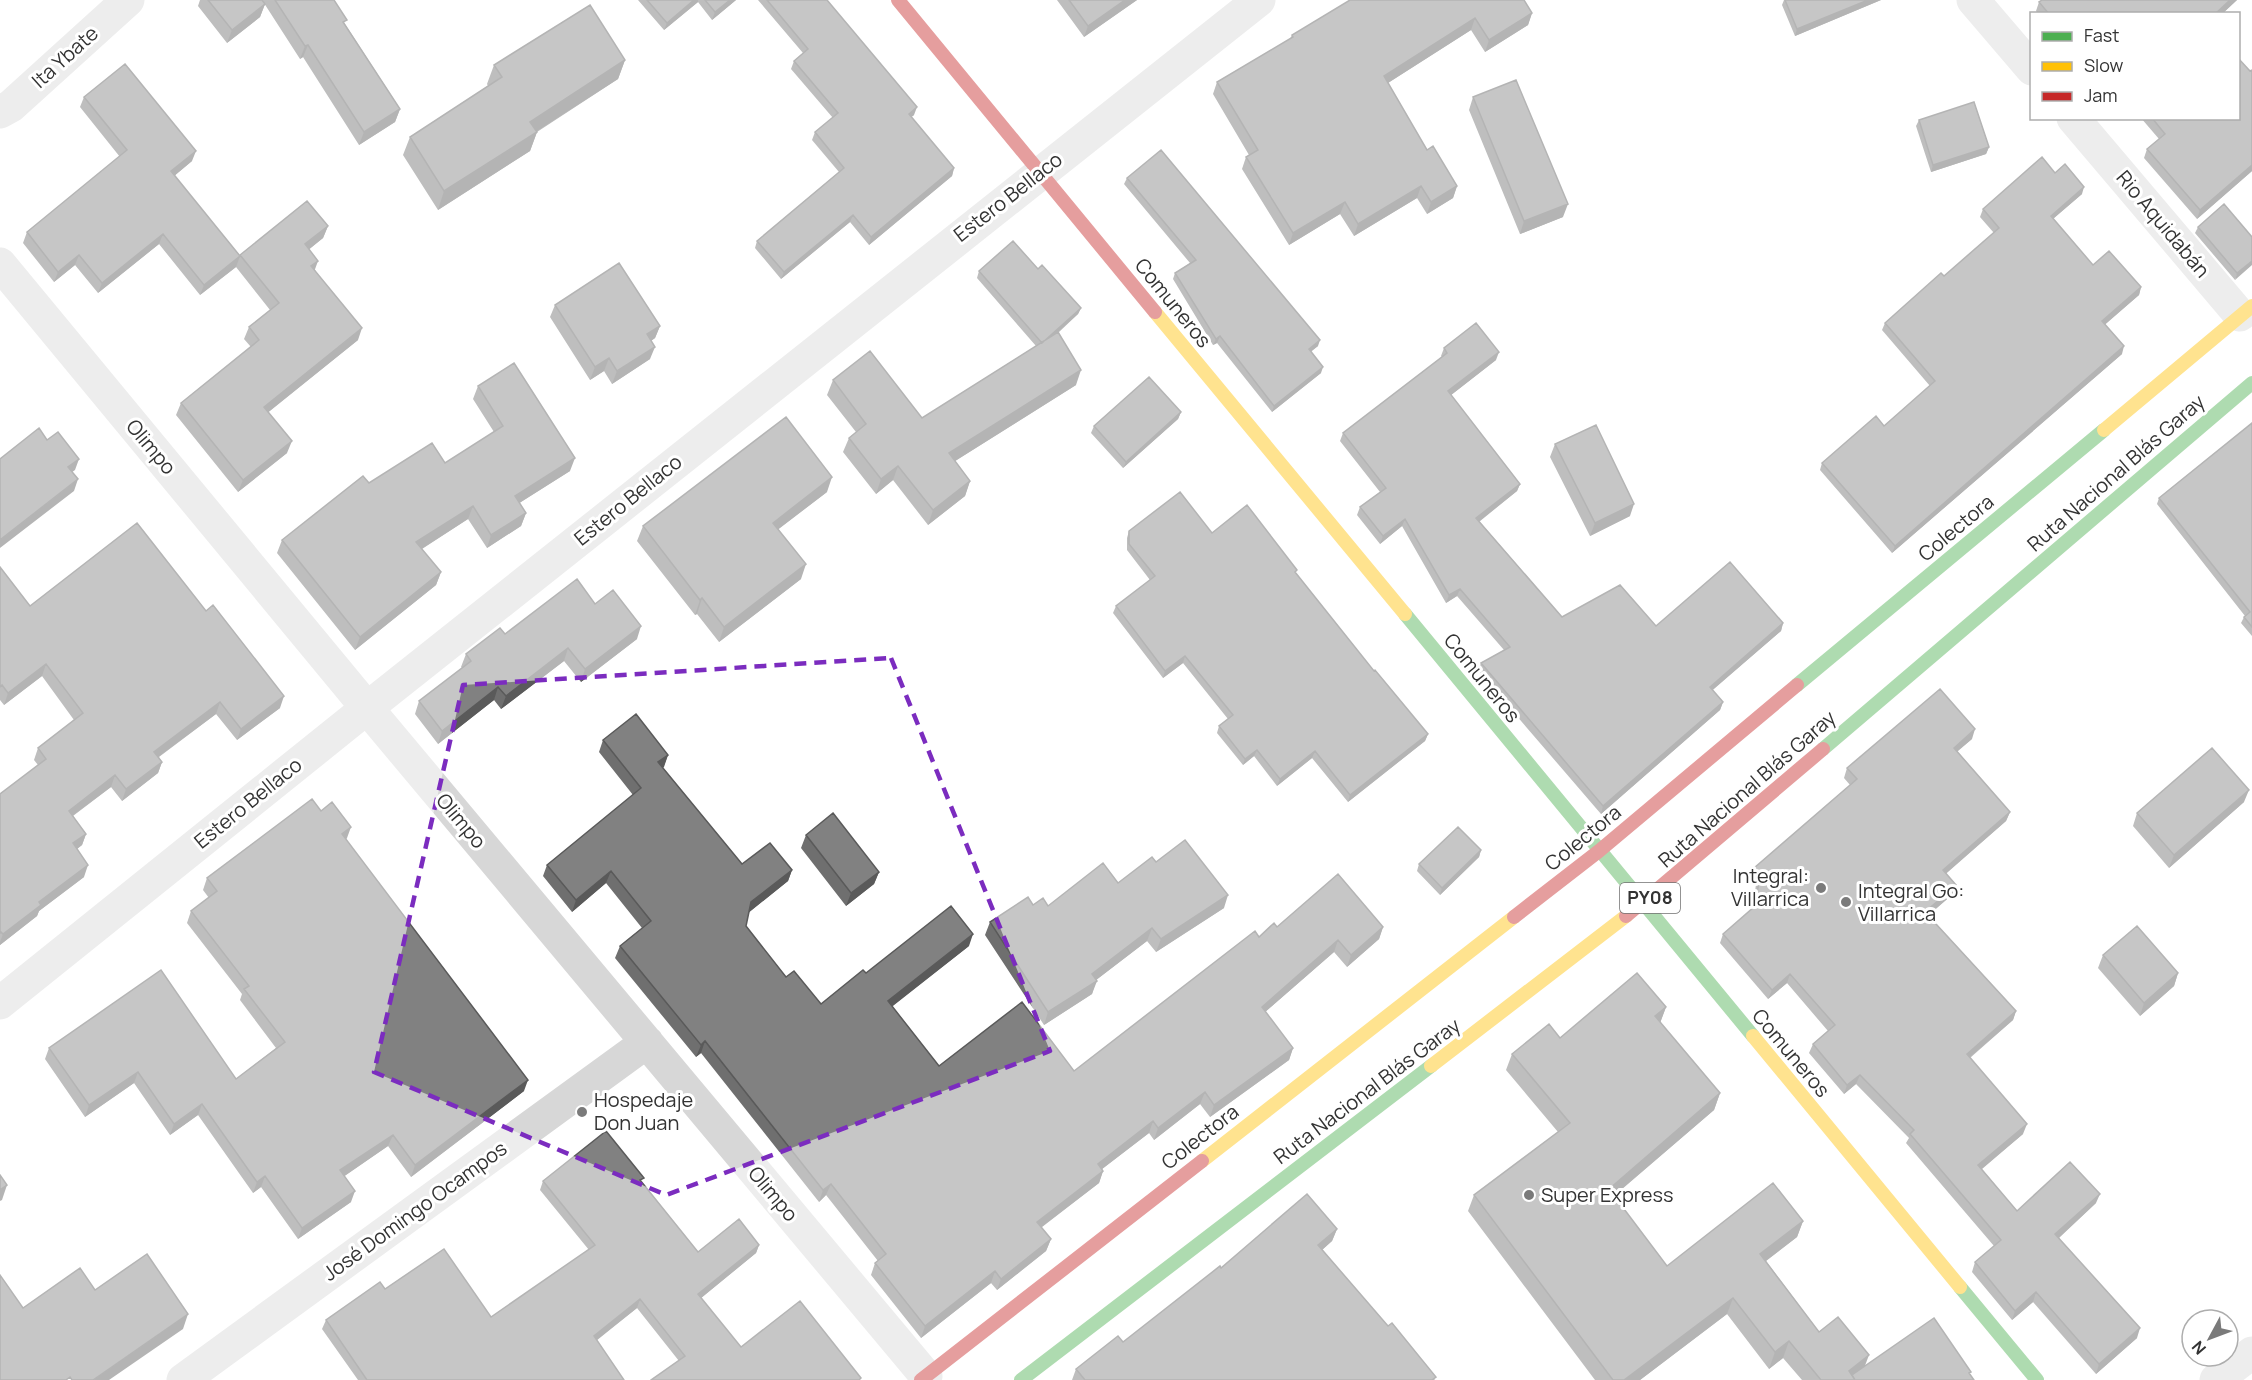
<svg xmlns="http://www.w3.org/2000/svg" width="2252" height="1380" font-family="Manrope,sans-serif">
<rect width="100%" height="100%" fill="#fff"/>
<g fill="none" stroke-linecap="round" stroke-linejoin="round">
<path stroke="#d7d7d7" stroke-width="33" d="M1973,0L2032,69
M0,112L11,106L128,0
M2073,118L2240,315
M0,264L367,708L926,1376
M0,1003L367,708L1259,0
M183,1380L647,1042
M2216,1380L2252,1353"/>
<path stroke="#4caf50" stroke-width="14" d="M1405,614L1753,1036
M1797,685L2104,430
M1823,749L2252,383
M1960,1287L2037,1380
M1021,1380L1431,1066"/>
<path stroke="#ffc107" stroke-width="14" d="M1155,312L1405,614
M2104,430L2252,306
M1753,1036L1960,1287
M1431,1066L1626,916
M1202,1161L1514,917"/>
<path stroke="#c62828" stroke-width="14" d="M898,0L1155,312
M1626,916L1823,749
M1514,917L1599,851L1797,685
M921,1380L1202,1161"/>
</g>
<path fill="#6f6f6f" d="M200,0H262L265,4L260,17L227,43L198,6Z
M262,0H334L345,24L400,109L395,122L359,145L303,57L300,59Z
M638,0H736L712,20L698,2L664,30Z
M758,0H827L914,115L911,117L954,168L952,176L869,245L850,222L781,279L755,248L757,241L839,172L812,140L815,132L833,118L791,69L794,61L803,53Z
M1057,0H1137L1084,37Z
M1784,0H1881L1795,36L1782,5Z
M2042,0H2237L2222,14H2038L2036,11L2039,2Z
M1532,13L1528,25L1485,52L1471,30L1388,83L1427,150L1457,186L1453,198L1427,214L1417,198L1354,236L1340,214L1289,245L1242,169L1246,157L1249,155L1213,94L1217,82L1290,39L1292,35Z
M625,60L618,79L537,132L530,151L438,210L403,155L410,137L488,86L487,84L494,65Z
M2252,70V171L2197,219L2144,158L2147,149L2159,139L2141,118H2238L2250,71Z
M84,97L192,161L174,176L240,256V255L328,226L323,238L309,249L315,270L358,340L268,412L287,453L238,492L176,415L181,403L251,347L244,339L249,327L270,310L236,267L200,295L159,244L98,293L75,265L54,282L23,243L27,232L120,157L80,107Z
M1473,97L1563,217L1520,234L1469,110Z
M1919,120L1989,147L1986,154L1931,172L1916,126Z
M2055,173L2082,194L2053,219L2093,265L2141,287L2139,295L2105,324L2122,354L1892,553L1820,470L1822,463L1884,426L1930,386L1882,330L1885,323L1944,276L1994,233L1980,217L1983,209Z
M1127,178L1318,346L1311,351L1321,373L1272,412L1217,343L1213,345L1173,279L1175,273L1190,263L1124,184Z
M2198,227L2252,237L2235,280L2195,233Z
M1038,269L1081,308L1078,314L1058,333L1076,385L955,461L970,481L965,496L928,525L893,480L876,494L843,452L849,438L856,432L827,395L833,380L922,418L1036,346L977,278L979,271Z
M555,305L660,326L655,338L651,341L650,359L612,384L604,371L590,380L550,317Z
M1444,348L1496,360L1451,395L1520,484L1517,491L1479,521L1562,617L1656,626L1783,623L1781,631L1712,690L1723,702L1720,710L1601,814L1478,671L1481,663L1504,650L1457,596L1446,603L1402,526L1380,544L1357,515L1360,507L1380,492L1340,441L1343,433L1442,357L1441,356Z
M478,386L570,471L519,503L526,513L521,526L487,548L468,519L422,549L441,572L436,585L355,650L277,553L282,540L369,483L445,463L494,432L473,399Z
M1181,412L1178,419L1123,468L1091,433L1094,426Z
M2252,423V636L2241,623L2244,617L2245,616L2157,504L2159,498Z
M1555,444L1630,516L1590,536L1550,457Z
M827,492L778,529L801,579L719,642L697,614L695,615L637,541L643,526Z
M1129,531L1212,533L1296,573L1374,671L1428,734L1425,741L1348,802L1312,758L1277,786L1254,756L1243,765L1217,733L1219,726L1228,719L1183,663L1163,678L1113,613L1116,606L1150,580L1127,550V538Z
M0,567L30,606L280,708L237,740L216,714L159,757L162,762L158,773L122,801L111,787L73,816L86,834L82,845L77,849L84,877L39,911L37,916L0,945V794L38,765L34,760L38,748L74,720L42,676L4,705L0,700Z
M595,604L637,639L581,682L564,661L501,709L494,700L438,744L415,714L419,701L462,668L461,667L466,654L505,634Z
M1972,739L1957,751L2010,812L2006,821L1946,873L1953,894L1928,915L2016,1011L2013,1020L1970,1058L2023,1134L1981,1169L2017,1211L2096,1203L2059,1238L2137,1338L2096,1374L2033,1302L2012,1320L1972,1272L1975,1262L1994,1246L1906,1143L1909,1138L1856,1084L1844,1094L1809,1053L1813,1044L1828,1031L1787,983L1768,999L1720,943L1723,934L1753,908L1756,884L1751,878L1754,868L1850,785L1844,778L1847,768Z
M603,740L668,755L663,768L742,864L792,870L788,881L749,912L746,926L786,977L821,1004L866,973L969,946L892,1006L939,1066L1074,1071L1259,937L1277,927H1383L1379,939L1347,967L1334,952L1265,1012L1293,1048L1289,1060L1210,1117L1200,1104L1154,1140L1149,1133L1102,1169L1103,1171L1099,1183L1041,1227L1051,1239L1046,1251L997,1290L991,1283L921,1338L871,1275L875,1263L878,1261L826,1195L819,1202L701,1053L696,1057L615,958L620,946L642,928L606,883L572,912L543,876L547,865L633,795L599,752Z
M2244,802L2169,868L2133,826L2137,813Z
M321,811L347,838L346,839L524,1091L411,1177L388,1146L344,1176L351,1202L298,1239L261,1187L253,1193L198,1115L170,1135L134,1083L85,1117L45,1059L49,1048L236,1079L276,1048L240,1000L242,994L187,923L191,911L209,898L203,890L207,878Z
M806,835L879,872L874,884L846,906L801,848Z
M1481,850L1479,857L1440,895L1417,871L1419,864Z
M1156,862L1224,908L1156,952L1147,941L1096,980L1092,994L1044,1025L985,935L990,922L1033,905L1048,906L1118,883Z
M2103,955L2178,973L2174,986L2140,1016L2098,968Z
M1666,1007L1660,1023L1720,1093L1714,1110L1614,1196L1667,1266L1803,1221L1797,1237L1766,1261L1819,1332L1865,1366L1970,1374L1974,1380H1802L1783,1358L1769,1369L1727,1314L1640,1380H1595L1468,1211L1474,1195L1558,1132L1506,1070L1512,1054L1560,1038Z
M543,1181L642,1182L698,1252L759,1245L756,1253L701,1298L741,1347L679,1361L637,1308L596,1340L624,1380H358L322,1329L326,1320L385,1289L491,1317L589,1250L540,1190Z
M1337,1229L1332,1241L1322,1250L1435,1380H1072L1076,1369L1123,1342L1221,1268Z"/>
<path fill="#5a5a5a" d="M694,0H698V2L664,30L667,23Z
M730,0H736L712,20L715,12Z
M1125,0H1137L1084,37L1088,26Z
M1868,0H1881L1795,36L1797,29Z
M2230,0H2237L2222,14H2215Z
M265,4L260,17L227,43L232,30Z
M1532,13L1528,25L1485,52L1489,40Z
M1475,18L1471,30L1380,88L1384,76Z
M308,45L303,57L300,59L305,46Z
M625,60L618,79L523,140L530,122Z
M917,107L914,115L906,121L909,114Z
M400,109L395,122L359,145L364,132Z
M537,132L530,151L438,210L444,191Z
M1989,147L1986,154L1931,172L1933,165Z
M196,151L192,161L167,182L171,171Z
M2252,165V171L2197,219L2200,210Z
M954,168L952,176L869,245L871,237Z
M1421,186L1417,198L1354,236L1358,224Z
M1457,186L1453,198L1427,214L1431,202Z
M2084,187L2082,194L2048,223L2051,216Z
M1345,202L1340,214L1289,245L1293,233Z
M1568,204L1563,217L1520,234L1524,221Z
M853,215L850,222L781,279L784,272Z
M328,226L323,238L301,256L305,244Z
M163,234L159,244L98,293L102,283Z
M79,255L75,265L54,282L58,272Z
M240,256L236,267L200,295L204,285Z
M318,261L314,272L311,266Z
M2252,261V265L2235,280L2237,273Z
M2141,287L2139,295L2100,329L2102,321Z
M1081,308L1078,314L1039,349L1042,343Z
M660,326L655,338L642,347L647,334Z
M362,328L358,340L260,419L264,407Z
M1220,336L1217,343L1213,345L1216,339Z
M1320,340L1318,346L1307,355L1309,349Z
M2124,346L2122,354L1892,553L1895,546Z
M655,347L650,359L612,384L617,371Z
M1499,352L1496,360L1446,399L1448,391Z
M609,358L604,371L590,380L595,367Z
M1323,367L1321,373L1272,412L1274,406Z
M1081,370L1076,385L944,468L949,453Z
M1181,412L1178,419L1123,468L1126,462Z
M292,441L287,453L238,492L243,480Z
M575,458L570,471L510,509L515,496Z
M79,459L75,470L64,478L68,467Z
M898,466L893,480L876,494L881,479Z
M832,477L827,492L767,538L773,523Z
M78,479L74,491L0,548V540Z
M970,481L965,496L928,525L933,510Z
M1520,484L1517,491L1474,526L1476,518Z
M1634,504L1630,516L1590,536L1595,523Z
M473,506L468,519L412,555L416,542Z
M526,513L521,526L487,548L491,535Z
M1405,519L1402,526L1380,544L1383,536Z
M806,564L801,579L719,642L724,627Z
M441,572L436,585L355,650L360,637Z
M1460,589L1457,596L1446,603L1449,595Z
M702,598L697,614L695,615L700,600Z
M1783,623L1781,631L1707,695L1710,687Z
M641,626L637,639L581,682L585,669Z
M568,648L564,661L501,709L506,696Z
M1185,656L1183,663L1163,678L1165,671Z
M46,664L42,676L4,705L8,693Z
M498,687L494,700L438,744L442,731Z
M284,696L280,708L237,740L241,729Z
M220,702L216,714L150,763L154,752Z
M1723,702L1720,710L1601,814L1603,806Z
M1975,729L1972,739L1951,757L1954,748Z
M1428,734L1425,741L1348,802L1350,795Z
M1257,750L1254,756L1243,765L1245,759Z
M1315,751L1312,758L1277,786L1280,779Z
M668,755L664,767L654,774L658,762Z
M162,762L158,773L122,801L126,789Z
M115,775L111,787L64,822L69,811Z
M2249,790L2244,802L2169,868L2174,855Z
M2010,812L2006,821L1940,879L1943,870Z
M351,827L347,838L338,846L342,834Z
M86,834L82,845L69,855L73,843Z
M1481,850L1479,857L1440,895L1442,888Z
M88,865L84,877L39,911L37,916L0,945V942L3,934L39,902Z
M792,870L788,881L747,914L751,902Z
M611,871L606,883L572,912L576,900Z
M879,872L874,884L846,906L851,893Z
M1956,885L1953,894L1922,921L1925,912Z
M1228,895L1224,908L1156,952L1161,939Z
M1383,927L1379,939L1347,967L1351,955Z
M1152,928L1147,941L1087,987L1092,974Z
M973,934L969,946L884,1013L888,1001Z
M1338,940L1334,952L1257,1019L1262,1007Z
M2178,973L2174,986L2140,1016L2144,1003Z
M1790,974L1787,983L1768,999L1772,990Z
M1097,981L1092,994L1044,1025L1048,1012Z
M1666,1007L1660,1023L1655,1016Z
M2016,1011L2013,1020L1963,1063L1967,1054Z
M705,1041L701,1053L696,1057L701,1045Z
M1293,1048L1289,1060L1210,1117L1214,1105Z
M138,1072L134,1083L85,1117L89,1105Z
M1860,1075L1856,1084L1844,1094L1847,1085Z
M528,1080L524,1091L411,1177L415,1165Z
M1205,1092L1200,1104L1154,1140L1158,1128Z
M1720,1093L1714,1110L1603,1205L1609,1189Z
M202,1104L198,1115L170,1135L174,1124Z
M1153,1121L1149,1133L1093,1176L1098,1164Z
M2027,1124L2023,1134L1975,1175L1978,1165Z
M393,1135L388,1146L336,1182L340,1170Z
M1103,1171L1099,1183L1033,1234L1037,1222Z
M265,1176L261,1187L253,1193L257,1182Z
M831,1184L826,1195L819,1202L823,1190Z
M7,1185L2,1200L0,1201V1190Z
M355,1191L351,1202L298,1239L302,1228Z
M2100,1194L2096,1203L2052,1244L2055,1234Z
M1803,1221L1797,1237L1754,1270L1760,1254Z
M1337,1229L1332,1241L1313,1258L1318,1245Z
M1051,1239L1046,1251L997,1290L1001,1279Z
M759,1245L756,1253L695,1303L698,1294Z
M995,1271L991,1283L921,1338L925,1326Z
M2036,1292L2033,1302L2012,1320L2015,1311Z
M1733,1298L1727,1314L1640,1380H1624Z
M640,1299L637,1308L591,1345L594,1336Z
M188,1314L183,1329L109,1380H93Z
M2140,1328L2137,1338L2096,1374L2099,1364Z
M1789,1341L1783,1358L1769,1369L1775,1352Z
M1869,1355L1863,1371L1854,1378L1849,1371Z"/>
<path fill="#818181" stroke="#5a5a5a" stroke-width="1.5" d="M208,0H262L265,4L232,30Z
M275,0H334L347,20L343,22L400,109L364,132L308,45L305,46Z
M647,0H694L667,23Z
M705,0H730L715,12Z
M767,0H827L917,107L909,114L954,168L871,237L853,215L784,272L757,241L844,168L815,132L838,113L794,61L808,49Z
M1069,0H1125L1088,26Z
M1350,0H1524L1532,13L1489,40L1475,18L1384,76L1427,150L1433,146L1457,186L1431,202L1421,186L1358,224L1345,202L1293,233L1246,157L1258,150L1217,82L1293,37L1292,35Z
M1785,0H1868L1797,29Z
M2042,0H2230L2215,14H2049L2039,2Z
M590,5L625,60L530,122L537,132L444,191L410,137L502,77L494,65Z
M2238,58L2250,71L2252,70V165L2200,210L2147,149L2165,134L2152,118H2238Z
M125,64L196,151L171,171L240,256L204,285L163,234L102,283L79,255L58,272L27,232L127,150L84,97Z
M1516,80L1568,204L1524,221L1473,97Z
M1974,102L1989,147L1933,165L1919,120Z
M1161,150L1320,340L1309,349L1323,367L1274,406L1220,336L1216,339L1175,273L1196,260L1127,178Z
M2042,157L2055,173L2065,164L2084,187L2051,216L2093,265L2109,251L2141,287L2102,321L2124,346L1895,546L1822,463L1876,416L1884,426L1935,381L1885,323L1941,273L1944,276L1999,228L1983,209Z
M307,201L328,226L305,244L318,261L311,266L362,328L264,407L292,441L243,480L181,403L259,340L249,327L279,303L240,255Z
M2224,204L2252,237V261L2237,273L2198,227Z
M1013,241L1038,269L1042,265L1081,308L1042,343L979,271Z
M619,263L660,326L647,334L655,347L617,371L609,358L595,367L555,305Z
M1476,323L1499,352L1448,391L1520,484L1476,518L1562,617L1620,585L1656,626L1730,562L1783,623L1710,687L1723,702L1603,806L1481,663L1510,647L1460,589L1449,595L1405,519L1383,536L1360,507L1386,488L1343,433L1447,353L1444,348Z
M1058,332L1081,370L949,453L970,481L933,510L898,466L881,479L849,438L866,424L833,380L870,351L922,418Z
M514,363L575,458L515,496L526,513L491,535L473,506L416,542L441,572L360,637L282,540L363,476L369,483L432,443L445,463L503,426L478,386Z
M1149,377L1181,412L1126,462L1094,426Z
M786,417L832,477L773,523L806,564L724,627L702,598L700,600L643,526Z
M2252,423V627L2244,617L2250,612L2159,498Z
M1596,425L1634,504L1595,523L1555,444Z
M39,428L47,440L58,432L79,459L68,467L78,479L0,540V459Z
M1180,492L1212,533L1247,505L1297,570L1295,572L1374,671L1375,670L1428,734L1350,795L1315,751L1280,779L1257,750L1245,759L1219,726L1233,715L1185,656L1165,671L1116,606L1155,576L1129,544V531Z
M137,523L206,611L213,605L284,696L241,729L220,702L154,752L162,762L126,789L115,775L69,811L86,834L73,843L88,865L39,902L41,905L3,934L1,932L0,933V794L46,759L38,748L83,713L46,664L8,693L2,685L0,687V567L30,606Z
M577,579L595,604L613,590L641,626L585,669L568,648L506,696L498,687L442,731L419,701L471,661L466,654L500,628L505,634Z
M1940,689L1975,729L1954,748L2010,812L1943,870L1956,885L1925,912L2016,1011L1967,1054L2027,1124L1978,1165L2017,1211L2070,1162L2100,1194L2055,1234L2140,1328L2099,1364L2036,1292L2015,1311L1975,1262L2001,1240L1910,1134L1914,1130L1860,1075L1847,1085L1813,1044L1835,1025L1790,974L1772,990L1723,934L1755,906L1760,875L1754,868L1857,779L1847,768Z
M636,714L668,755L658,762L742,864L770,843L792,870L751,902L746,926L786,977L794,971L821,1004L863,970L866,973L951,906L973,934L888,1001L939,1066L1022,1002L1074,1071L1255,931L1259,937L1274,923L1277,927L1338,874L1383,927L1351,955L1338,940L1262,1007L1293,1048L1214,1105L1205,1092L1158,1128L1153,1121L1098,1164L1103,1171L1037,1222L1051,1239L1001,1279L995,1271L925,1326L875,1263L886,1254L831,1184L823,1190L705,1041L701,1045L620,946L651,921L611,871L576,900L547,865L641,788L603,740Z
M2212,748L2249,790L2174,855L2137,813Z
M312,799L321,811L332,802L351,827L342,834L528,1080L415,1165L393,1135L340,1170L355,1191L302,1228L265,1176L257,1182L202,1104L174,1124L138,1072L89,1105L49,1048L161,970L236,1079L285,1042L244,989L249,986L191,911L217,891L207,878Z
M833,813L879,872L851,893L806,835Z
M1458,827L1481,850L1442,888L1419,864Z
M1185,840L1228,895L1161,939L1152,928L1092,974L1097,981L1048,1012L990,922L1028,897L1033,905L1043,898L1048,906L1103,863L1118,883L1152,857L1156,862Z
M2137,926L2178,973L2144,1003L2103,955Z
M1637,973L1666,1007L1655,1016L1720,1093L1609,1189L1667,1266L1773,1183L1803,1221L1760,1254L1819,1332L1838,1317L1869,1355L1849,1371L1855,1380H1821L1789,1341L1775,1352L1733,1298L1624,1380H1613L1474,1195L1570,1123L1512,1054L1549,1024L1560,1038Z
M606,1131L644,1178L640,1180L698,1252L739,1219L759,1245L698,1294L741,1347L800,1301L861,1378L859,1380H651L685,1356L640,1299L594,1336L624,1380H367L326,1320L380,1282L385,1289L444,1249L491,1317L595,1245L543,1181Z
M0,1175L7,1185L0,1190Z
M1307,1194L1337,1229L1318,1245L1388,1326L1392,1323L1436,1377L1432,1380H1085L1076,1369L1118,1336L1123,1342L1220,1266L1221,1268Z
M147,1254L188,1314L93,1380H72L70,1377L66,1380H0V1275L23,1308L80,1268L95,1290Z
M1934,1318L1971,1372L1969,1373L1974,1380H1855L1852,1375Z"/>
<path d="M0 0H2252V1380H0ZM891,658L1050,1051L666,1195L374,1072L463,685Z" fill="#fff" fill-opacity=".55" fill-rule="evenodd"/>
<path fill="none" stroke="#7b2cbf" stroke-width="4.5" stroke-dasharray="12 8" stroke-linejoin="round" d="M891,658L1050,1051L666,1195L374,1072L463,685Z"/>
<g fill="#7a7a7a" stroke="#fff" stroke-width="2">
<circle cx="1821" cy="888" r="6"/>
<circle cx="1846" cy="902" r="6"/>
<circle cx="582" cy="1112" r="6"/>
<circle cx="1529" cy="1195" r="6"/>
</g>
<g text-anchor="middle" stroke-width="6" stroke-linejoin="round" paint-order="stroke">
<rect fill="#fff" stroke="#707070" stroke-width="1.5" x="1620" y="883" width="60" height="30" rx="4.5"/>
<g font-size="18" font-weight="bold" fill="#333">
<text x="1650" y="904">PY08</text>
</g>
<g font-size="20" fill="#333" stroke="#fff">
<text transform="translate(65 57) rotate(-42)" y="7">Ita Ybate</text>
<text transform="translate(1008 197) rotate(-38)" y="7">Estero Bellaco</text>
<text transform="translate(2163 224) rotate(50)" y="7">Rio Aquidabán</text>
<text transform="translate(1173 303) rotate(51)" y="7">Comuneros</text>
<text transform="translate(151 447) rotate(50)" y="7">Olimpo</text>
<text transform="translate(2116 473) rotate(-41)" y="7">Ruta Nacional Blás Garay</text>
<text transform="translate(628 500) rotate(-39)" y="7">Estero Bellaco</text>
<text transform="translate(1956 528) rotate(-40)" y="7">Colectora</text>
<text transform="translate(1482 678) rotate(51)" y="7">Comuneros</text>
<text transform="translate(1747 789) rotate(-41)" y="7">Ruta Nacional Blás Garay</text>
<text transform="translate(248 803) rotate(-39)" y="7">Estero Bellaco</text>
<text transform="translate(461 821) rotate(50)" y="7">Olimpo</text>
<text transform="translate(1583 838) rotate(-39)" y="7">Colectora</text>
<text transform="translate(1791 1053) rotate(50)" y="7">Comuneros</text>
<text transform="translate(1367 1091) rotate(-37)" y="7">Ruta Nacional Blás Garay</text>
<text transform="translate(1200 1137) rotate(-38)" y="7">Colectora</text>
<text transform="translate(773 1194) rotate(50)" y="7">Olimpo</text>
<text transform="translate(415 1211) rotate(-36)" y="7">José Domingo Ocampos</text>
</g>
<g font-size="20" fill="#333" stroke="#fff" text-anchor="start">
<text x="1809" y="883" text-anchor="end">Integral:<tspan x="1809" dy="23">Villarrica</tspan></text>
<text x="1858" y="898">Integral Go:<tspan x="1858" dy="23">Villarrica</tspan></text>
<text x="594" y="1107">Hospedaje<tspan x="594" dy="23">Don Juan</tspan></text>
<text x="1541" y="1202">Super Express</text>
</g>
</g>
<rect x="2030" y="12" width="210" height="108" fill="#ffffff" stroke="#adadad" stroke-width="1.5"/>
<rect x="2042" y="32" width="30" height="9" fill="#4caf50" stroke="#adadad" stroke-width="1.5"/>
<text x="2084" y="42" font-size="18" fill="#333333">Fast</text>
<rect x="2042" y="62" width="30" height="9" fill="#ffc107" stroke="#adadad" stroke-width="1.5"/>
<text x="2084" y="72" font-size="18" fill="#333333">Slow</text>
<rect x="2042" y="92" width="30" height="9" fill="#c62828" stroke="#adadad" stroke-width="1.5"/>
<text x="2084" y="102" font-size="18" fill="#333333">Jam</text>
<g transform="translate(2210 1338) rotate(229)"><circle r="28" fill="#ffffff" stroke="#adadad" stroke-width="1.5"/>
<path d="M0-4.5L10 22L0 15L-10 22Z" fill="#7a7a7a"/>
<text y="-9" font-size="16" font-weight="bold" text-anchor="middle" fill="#333333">N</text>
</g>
</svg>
